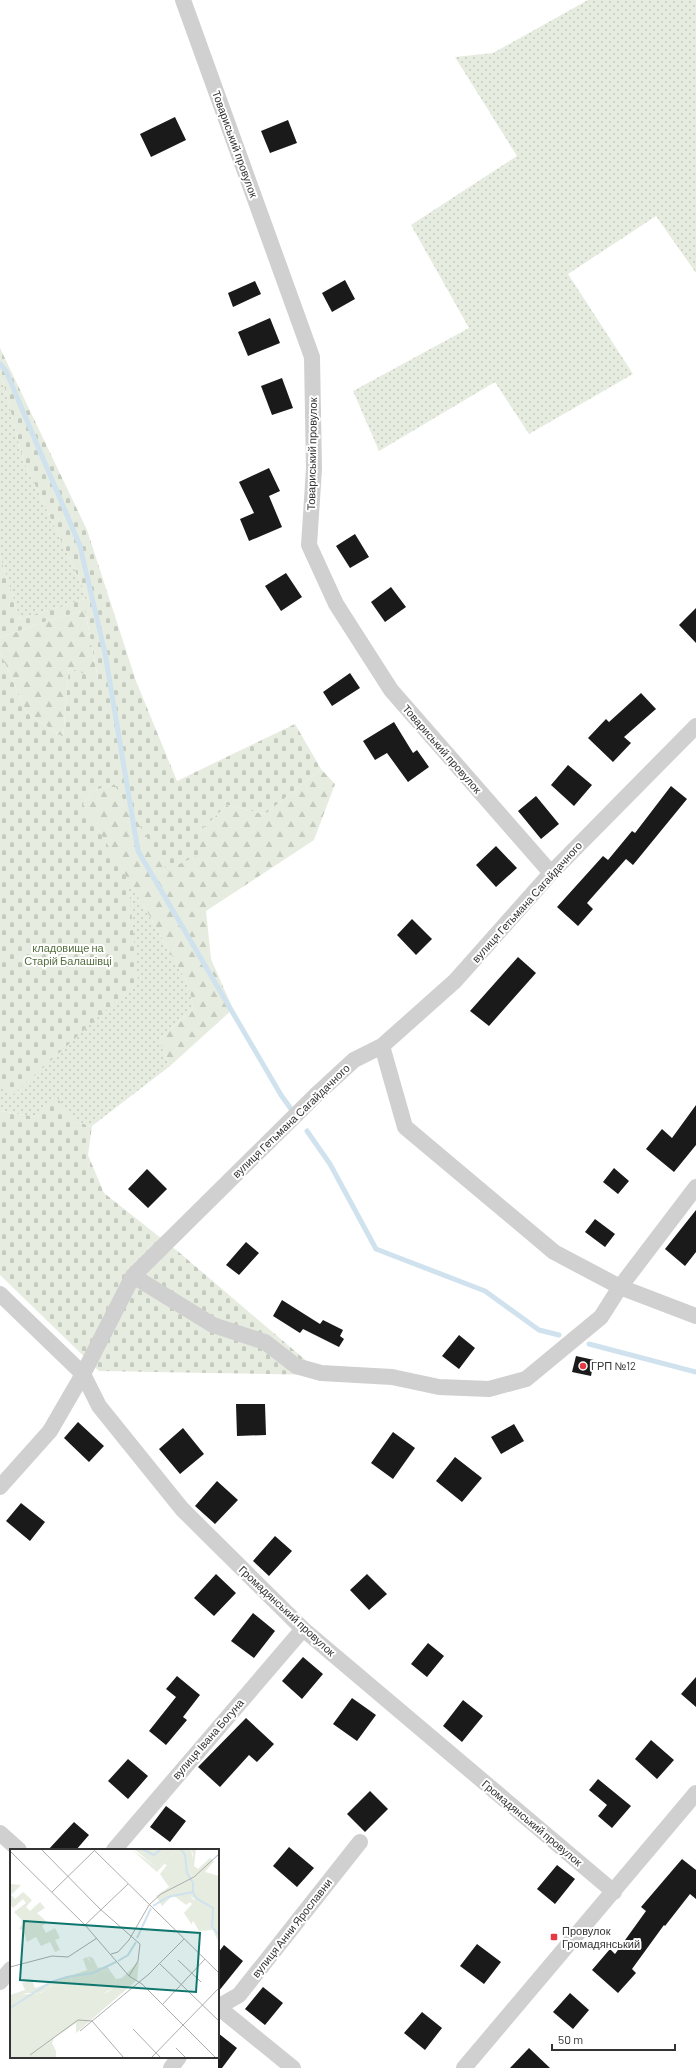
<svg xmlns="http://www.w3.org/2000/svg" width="696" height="2068" font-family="Barlow,sans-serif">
<defs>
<pattern id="grass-dots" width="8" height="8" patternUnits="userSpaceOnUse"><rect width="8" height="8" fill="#e6ecdf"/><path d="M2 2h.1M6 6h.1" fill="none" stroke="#c6cbc0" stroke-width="1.8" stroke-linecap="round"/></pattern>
<pattern id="forest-firs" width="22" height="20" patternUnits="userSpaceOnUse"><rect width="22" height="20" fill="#e6ecdf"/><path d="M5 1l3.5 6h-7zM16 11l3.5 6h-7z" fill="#c6cbc0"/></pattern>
<pattern id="cemetery-stones" width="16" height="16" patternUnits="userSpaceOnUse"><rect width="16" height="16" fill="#e6ecdf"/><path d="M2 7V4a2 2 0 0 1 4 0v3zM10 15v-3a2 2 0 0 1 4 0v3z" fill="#c6cbc0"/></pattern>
</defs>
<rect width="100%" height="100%" fill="#fff"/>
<path fill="url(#grass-dots)" d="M588,0H696V273L656,216L568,274L633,374L529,434L495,382L379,451L353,391L469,328L411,225L517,156L455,57L493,53Z
M0,378L3,381L23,459L88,598L20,619L0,557Z
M56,765L83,804L149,915L189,986L193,1008L159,1040L170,1066L92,1126L75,1122L57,1099L37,1117L0,1111V840L35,773Z"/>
<path fill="url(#forest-firs)" d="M85,610L98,680L69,668L63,737L27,713L0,652V638L40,623Z
M321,769L335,784L314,840L206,911L211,959L233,1009L170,1066L159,1040L193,1008L189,986L149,915L83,804L92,791L114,784L199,832L227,805L265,814Z"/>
<path fill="url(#cemetery-stones)" d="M0,348L87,530L136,681L177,781L295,724L321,769L265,814L227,805L199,832L200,854L167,870L114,784L92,791L83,804L128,879L138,981L13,1095L0,1082V652L27,713L63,737L69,668L98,679L85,610L40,623L0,638V557L20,619L88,598L23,459L3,381L0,378Z
M57,1098L75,1122L92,1126L88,1155L104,1193L181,1254L323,1375L99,1371L0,1275V1111L37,1117Z"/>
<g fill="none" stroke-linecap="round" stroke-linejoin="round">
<path stroke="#cfe2ee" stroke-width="5" d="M0,364L6,371L80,546L105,653L138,851L281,1095L291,1109
M307,1131L330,1164L376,1249L485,1291L539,1330L559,1335
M589,1344L696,1372"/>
</g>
<path fill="#1a1a1a" d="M175,117L186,140L151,157L140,134Z
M288,120L297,143L270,153L261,131Z
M345,280L355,299L332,312L322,293Z
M255,281L261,294L233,307L228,293Z
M270,318L280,343L248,356L238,332Z
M282,378L293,408L272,415L261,386Z
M269,468L280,491L269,496L282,527L249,541L240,519L254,513L239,482Z
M355,534L369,557L350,568L336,546Z
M286,573L302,597L281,611L265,586Z
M391,587L406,607L385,622L371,602Z
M696,608V643L679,625Z
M350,673L360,688L332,706L323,692Z
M641,693L656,709L624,737L631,743L613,762L588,738L606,719L609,722Z
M394,722L413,753L417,750L429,767L408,782L387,753L375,760L363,741Z
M568,765L592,785L574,806L551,785Z
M671,786L687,799L633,865L626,859L587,903L593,909L578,926L557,907L603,856L608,860L632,831L635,833Z
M536,796L559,824L541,839L518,811Z
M496,846L517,868L496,887L476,865Z
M412,919L432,939L416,955L397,935Z
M518,957L536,973L489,1026L470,1011Z
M696,1105V1145L674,1172L646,1149L662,1129L672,1138Z
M614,1168L629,1181L618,1194L603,1182Z
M147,1169L167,1189L148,1208L128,1189Z
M696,1210V1252L685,1266L665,1249Z
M595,1219L615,1234L605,1247L585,1232Z
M246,1242L259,1253L239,1275L226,1265Z
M282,1300L320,1324L323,1320L343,1330L340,1336L344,1339L339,1347L303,1329L300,1333L273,1316Z
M459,1335L475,1348L459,1369L442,1356Z
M576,1356L594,1360L591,1376L572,1372Z
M236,1404H265L266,1435L237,1436Z
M78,1422L104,1446L89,1462L64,1438Z
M514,1424L524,1441L501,1454L491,1437Z
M183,1428L204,1454L180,1474L159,1449Z
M393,1432L415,1448L393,1479L371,1463Z
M455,1457L482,1478L462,1502L436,1481Z
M217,1481L238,1500L215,1524L195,1506Z
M21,1503L45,1522L30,1541L6,1521Z
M275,1536L292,1551L269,1576L253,1561Z
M216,1574L236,1593L214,1616L194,1598Z
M367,1574L387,1594L369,1610L350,1590Z
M253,1613L275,1631L254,1658L231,1641Z
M428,1643L444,1656L427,1677L411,1664Z
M303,1657L323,1674L302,1699L282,1681Z
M177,1676L200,1695L183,1717L187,1720L166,1745L149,1731L176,1697L166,1689Z
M696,1677V1707L681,1694Z
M352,1698L376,1715L357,1741L333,1724Z
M463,1700L483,1716L462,1742L443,1726Z
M246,1718L274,1744L257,1762L249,1755L220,1787L198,1767Z
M651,1740L674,1760L657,1779L635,1759Z
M128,1759L148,1776L128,1799L108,1781Z
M598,1779L631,1806L612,1828L598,1816L607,1805L589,1790Z
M370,1791L388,1809L365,1832L347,1814Z
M166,1806L186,1821L170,1842L150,1827Z
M74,1822L89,1835L76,1850H48Z
M289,1847L314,1868L297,1887L273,1866Z
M682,1859L696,1870V1899L690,1894L665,1926L664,1925L632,1969L636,1973L618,1993L592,1970L610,1949L615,1954L646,1911L641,1907Z
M557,1865L575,1879L555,1904L537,1889Z
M477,1944L501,1962L484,1984L460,1966Z
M224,1945L243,1961L218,1992V1953Z
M263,1987L283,2003L265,2025L245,2009Z
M570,1993L589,2010L573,2029L553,2012Z
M422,2012L442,2028L425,2050L404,2033Z
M218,2033L237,2048L222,2068H218Z
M529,2048L550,2068H510Z"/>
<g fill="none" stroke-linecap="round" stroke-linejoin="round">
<path stroke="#d0d0d0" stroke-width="16" d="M183,0L312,357L314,469L309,545L336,604L391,690L551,873
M382,1046L405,1127L554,1252L620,1287L696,1316
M133,1276L213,1325L265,1342L296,1366L321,1373L392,1377L439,1387L489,1389L526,1379L601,1317L620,1287L696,1187
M0,1294L83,1374L99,1406L182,1509L303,1629L614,1892
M0,1487L50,1431L83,1374L133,1276L316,1095L354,1060L382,1046L455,981L551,873L696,726
M0,1833L19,1850
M114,1850L303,1629
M0,1982L11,1969
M218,2007L239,1995L360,1842
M218,2007L293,2068
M171,2068L179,2057
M464,2068L696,1793"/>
</g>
<g fill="#e63946" stroke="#fff" stroke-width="1.5">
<circle cx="583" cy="1366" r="4"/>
<rect x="550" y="1933" width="8" height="8" rx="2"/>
</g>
<g text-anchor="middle" stroke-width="4" stroke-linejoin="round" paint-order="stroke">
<g font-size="11" fill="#333" stroke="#fff">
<text transform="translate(235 144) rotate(70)" y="4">Товариський провулок</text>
<text transform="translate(312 454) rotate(-89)" y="4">Товариський провулок</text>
<text transform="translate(442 749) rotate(49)" y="4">Товариський провулок</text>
<text transform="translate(527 902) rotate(-48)" y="4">вулиця Гетьмана Сагайдачного</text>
<text transform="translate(291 1121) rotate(-44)" y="4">вулиця Гетьмана Сагайдачного</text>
<text transform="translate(287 1611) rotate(43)" y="4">Громадянський провулок</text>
<text transform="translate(208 1739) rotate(-49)" y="4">вулиця Івана Богуна</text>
<text transform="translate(532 1823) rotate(40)" y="4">Громадянський провулок</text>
<text transform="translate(292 1928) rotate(-52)" y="4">вулиця Анни Ярославни</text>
</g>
<g font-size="11" fill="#56703f" stroke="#fff">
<text x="68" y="952">кладовище на<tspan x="68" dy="13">Старій Балашівці</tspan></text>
</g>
<g font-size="11" fill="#333" stroke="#fff" text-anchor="start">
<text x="591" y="1370">ГРП №12</text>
<text x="562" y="1935">Провулок<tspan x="562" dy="13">Громадянський</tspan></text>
</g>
</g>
<g transform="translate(10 1849)">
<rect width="209" height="209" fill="#fff"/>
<path d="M121,0L145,17H150L165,2L170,5L155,21L173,9L174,31L179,29L180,33V40L174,41L185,52L182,76L174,64L182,55L180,53L176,56L163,46L152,57L146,47L159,38L150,25L157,16L154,15L147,23ZM181,0H186L184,17L188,20L200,9L204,12L195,23L183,30L180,23L183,5ZM0,35L11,36L1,46L5,50L13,43L22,51L16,58L20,62L30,53L35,59L27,64L37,73L32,77L36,84L45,79L50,89L45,91L50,101L45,103L40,93L31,97L26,88L17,93L13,81L9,80L12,75L11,70L4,63L16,54L13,50L3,59L0,55ZM95,121L101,123L106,130L104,139L93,144L82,156L75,131ZM61,127L62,133L39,138L42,133ZM0,167L11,186L2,199L5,209H0Z" fill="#e6ecdf"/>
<path d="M78,107L83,109L88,119L97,117L101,123L95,121L79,129L77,126L82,119ZM22,131L25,139L36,135L37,141L29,144H16L0,152V146L15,141L12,134Z" fill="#e6ecdf"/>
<path d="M124,0H181L183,11L180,23L183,30L195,23L209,27V94L203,81L189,82L184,73L178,69L185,50L178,46L171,48L165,43L179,39V30L160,37L156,30L172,18L173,9L157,24L155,20L169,5L165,2L150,17H145Z" fill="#e6ecdf"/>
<path d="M77,108L85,122L78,128L94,125L103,136L94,145L104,139L106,130L112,129L129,112L127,131L66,184V174L44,189L42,194L46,202V209H4L2,199L11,186L7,181L2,180L0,152L7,146L30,144L37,141L36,135L77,121L73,110ZM61,127L62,133L39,138L42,133Z" fill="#e6ecdf" fill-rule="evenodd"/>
<path fill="none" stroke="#cfe2ee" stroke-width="2" d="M132,0L144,6L151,0M171,0L175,6L177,24L183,34V43L186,49L203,59L202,78L209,86M143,57L158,48L183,43M127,89L141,59M108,112L118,106L126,93M0,159L41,133L57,128L83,124L106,113"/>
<path fill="none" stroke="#adadad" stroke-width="1" d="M31,0L90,60L130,95L128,112L119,127M83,0L209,124M0,2L75,76L119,127L132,135L206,209M42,43L84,2M75,76L118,35M101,105L108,103L119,91L139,56L151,45L184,28L209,5M168,111L191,133M150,115L209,172M0,118L42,107L58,108L87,89M152,156L195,110M123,180L151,209M70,182L139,125L174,90M166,199L176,209M20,206L68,171L82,172L114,209M141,209L209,139"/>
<path fill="#0f766e" fill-opacity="0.15" stroke="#0f766e" stroke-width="2" d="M14,72L190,84L186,143L10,131Z"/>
<rect width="209" height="209" fill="none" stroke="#333" stroke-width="2"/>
</g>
<path d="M552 2044v6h123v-6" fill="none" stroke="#333333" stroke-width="2"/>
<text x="558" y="2044" font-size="12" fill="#333333" stroke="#ffffff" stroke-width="3" paint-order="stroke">50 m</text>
</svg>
